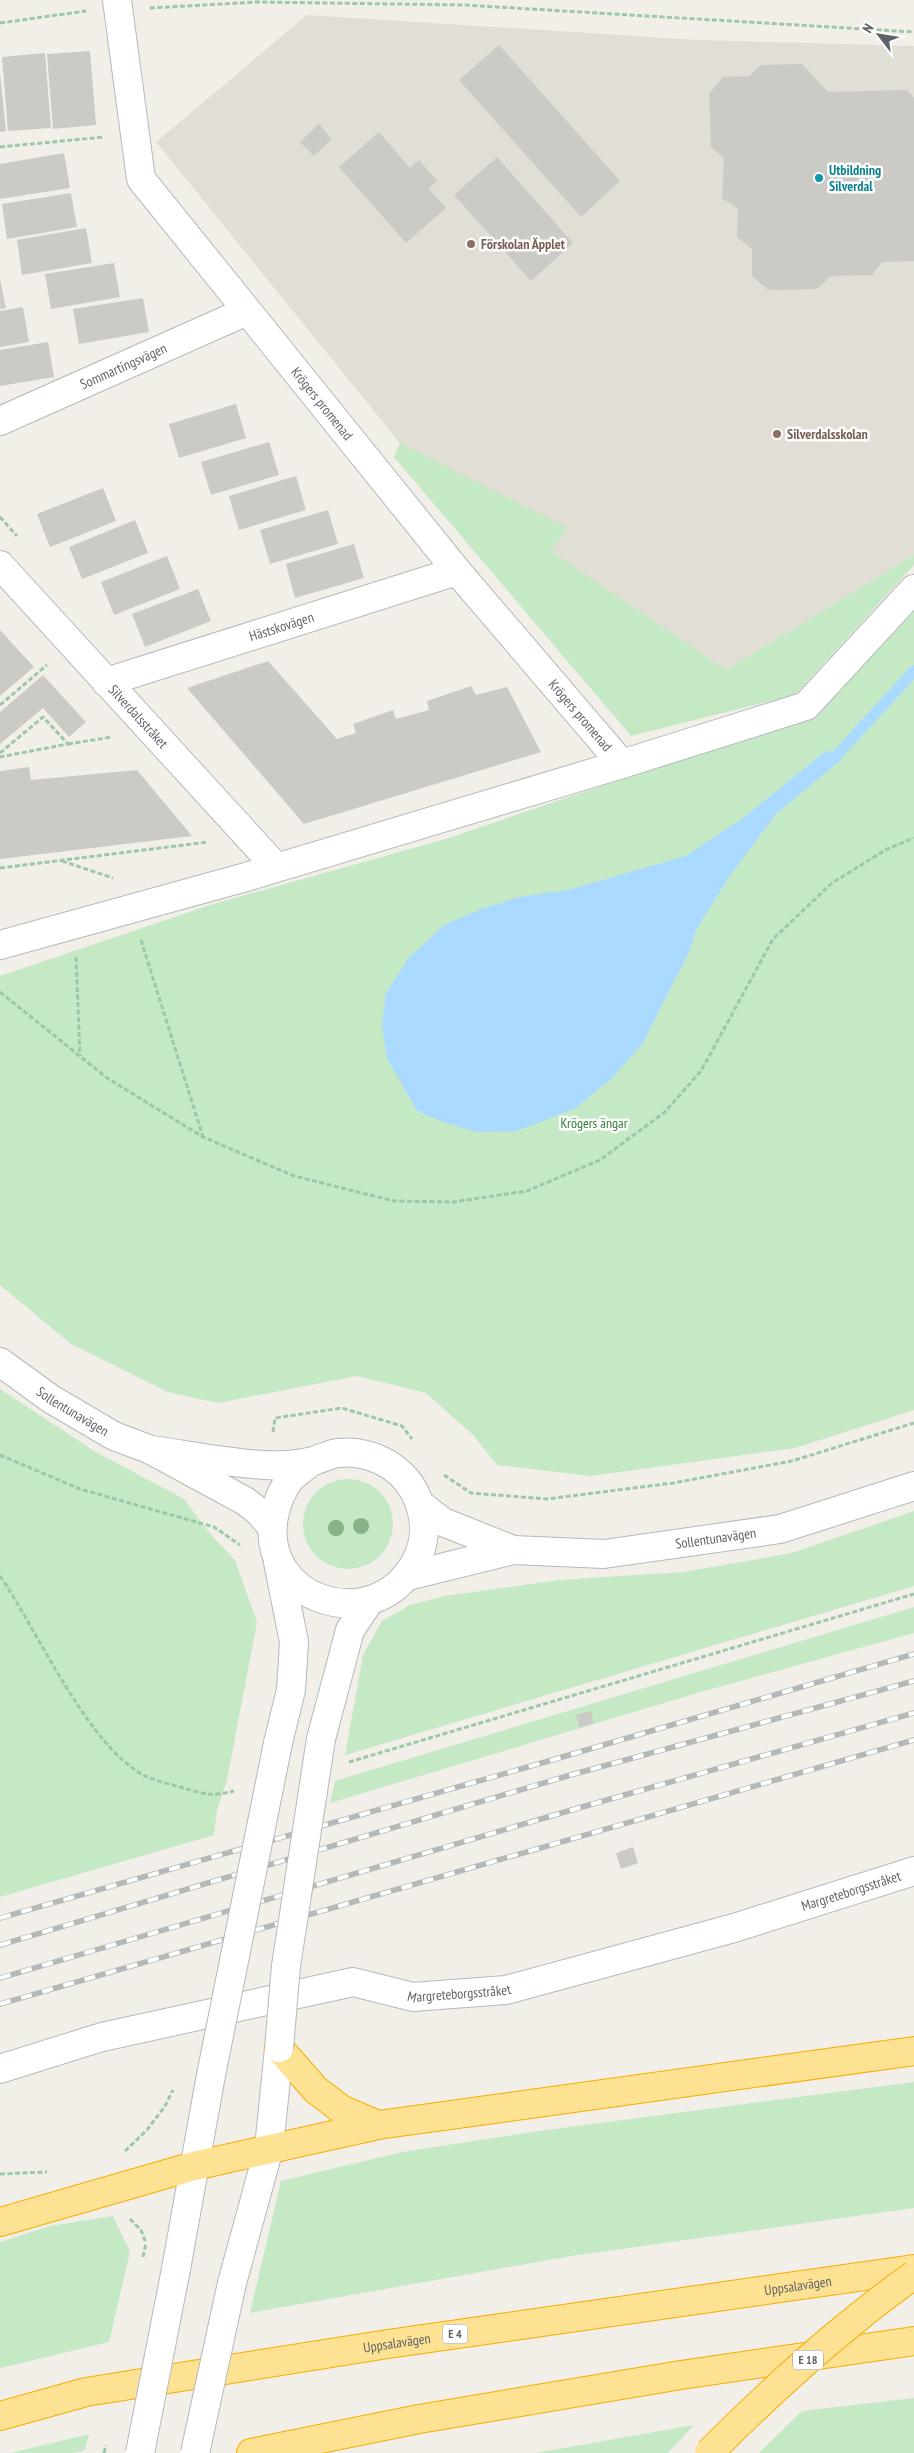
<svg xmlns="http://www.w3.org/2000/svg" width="914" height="2453" font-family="'PT Sans Narrow',sans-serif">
<rect width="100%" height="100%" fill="#f1efe8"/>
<path fill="#e1ded6" d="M307,15L698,40L914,46V555L726,670L550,551L567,528L400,443L156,142Z"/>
<path fill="#c5e8c5" d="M400,443L568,528L551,551L726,670L914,555V565L795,695L631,736L394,457Z
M914,603V1410L795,1448L590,1476L497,1465L473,1435L426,1393L357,1376L218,1403L168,1392L71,1344L0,1285V976L210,905L449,838L812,714Z
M0,1389L94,1451L184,1499L212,1536L235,1560L257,1622L227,1780L217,1810L214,1835L0,1897Z
M303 1524a45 45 0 1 1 90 0a45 45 0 1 1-90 0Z
M914,1511V1586L345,1755L363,1655L382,1621L410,1605L445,1596L559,1580L683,1572L792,1553Z
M914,1607V1633L701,1692L330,1803L335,1781Z
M914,2082V2208L571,2256L250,2313L281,2181L402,2152L539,2131Z
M113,2216L130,2252L109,2342L0,2368V2242L50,2226Z
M914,2398V2453H759L802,2411Z
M694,2425L668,2453H535Z
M89,2434L85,2450L74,2453H11Z"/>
<path fill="#aadaff" d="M827,750L837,755L841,760L776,814L729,877L696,930L689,952L643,1043L613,1077L576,1108L517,1131L477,1132L446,1123L417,1111L387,1058L382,1025L386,993L408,959L444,925L482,909L519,897L568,890L686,856L742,819Z"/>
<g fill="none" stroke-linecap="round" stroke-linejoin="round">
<path stroke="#aadaff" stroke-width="11" d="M837,755L914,671"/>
</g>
<path fill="#cccac5" d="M499,45L620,181L581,217L459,80Z
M90,51L96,125L53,129L47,54Z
M45,53L51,128L8,131L2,57Z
M802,64L828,92L907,90L914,98V261L882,262L872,275L831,276L817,289L768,290L752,276V249L737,237L738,209L722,198L724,158L711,147L709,94L723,77L749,76L761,65Z
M0,73L6,131L0,132Z
M319,124L332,139L314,156L300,142Z
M379,132L410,168L419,160L437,181L429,189L446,208L406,243L339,167Z
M64,153L70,188L0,199V164Z
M497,157L573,243L531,281L454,195Z
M71,193L77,227L7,239L2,204Z
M86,228L92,263L22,275L17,240Z
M114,263L120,297L51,309L45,274Z
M0,279L6,308L0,309Z
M143,298L149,332L79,344L73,309Z
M23,307L29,342L0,347V311Z
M48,342L54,377L0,386V350Z
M236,404L246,438L179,458L169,424Z
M269,442L279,475L211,495L201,462Z
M296,476L306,510L239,530L229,496Z
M103,488L116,521L50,547L37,514Z
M328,510L338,544L270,564L260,530Z
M135,520L148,553L82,579L69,547Z
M354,544L364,578L295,598L286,564Z
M167,556L180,589L114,615L101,582Z
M198,589L211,621L145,647L132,614Z
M0,630L34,667L0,696Z
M268,661L337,739L356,733L353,724L393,710L396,719L429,710L427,701L471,686L476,695L507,687L541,752L304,824L187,688Z
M43,675L86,722L69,737L43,708L0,744V712Z
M29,767L31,780L137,770L192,836L0,859V771Z
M591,1711L594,1723L579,1728L576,1715Z
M633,1847L638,1863L621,1869L616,1853Z"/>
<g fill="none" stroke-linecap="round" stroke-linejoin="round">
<defs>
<g id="minor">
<path id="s1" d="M117,0L141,179L457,571L622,764"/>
<path id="s2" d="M0,421L247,311"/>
<path id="s3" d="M0,565L276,867"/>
<path id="s4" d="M106,682L457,571"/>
<path d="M0,945L246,877L622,764L806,706L914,589"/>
<path id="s5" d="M0,1362L51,1399L114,1436L151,1450L245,1501L258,1511L272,1527"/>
<path d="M151,1450C189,1455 226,1463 264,1465C278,1466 299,1465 313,1461C321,1459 329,1454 338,1453C368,1450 399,1464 414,1491C426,1514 428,1540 415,1563C373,1638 258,1600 274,1516C277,1503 282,1489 291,1478C297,1472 305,1467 311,1462"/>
<path d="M421,1505L443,1522L513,1550"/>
<path id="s6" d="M408,1576L513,1550L604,1554L780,1529L914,1486"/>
<path d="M321,1739L350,1630L369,1602"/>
<path d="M278,1743L291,1690L294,1642L278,1562"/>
<path id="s7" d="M0,2069L102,2037L353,1982L413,1997L506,1990L734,1928L914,1871"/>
<path d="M176,2269L211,2075"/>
<path d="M232,2283L269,2148L279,2048"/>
</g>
<g id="highway">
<path d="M279,2048L316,2090L341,2109L378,2125"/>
<path d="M0,2222L194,2166L378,2125L914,2051"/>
<path id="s8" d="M0,2416L86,2392L388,2344L914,2269"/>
<path d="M251,2453L419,2419L681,2375L914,2341"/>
</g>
</defs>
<use href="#minor" stroke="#b5b8bc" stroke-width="30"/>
<use href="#highway" stroke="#f9ab00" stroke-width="30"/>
<path stroke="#9cc7a9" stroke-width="3" stroke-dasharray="5 2.5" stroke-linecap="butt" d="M150,8L257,2L464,5L914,32
M0,23L86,11
M0,147L104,137
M0,517L17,536
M0,705L47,665
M68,744L112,737
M0,753L43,717L68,744L0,757
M62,861L113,878
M0,868L208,842
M141,940L203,1137
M76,957L80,1056
M0,992L107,1078L203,1137L294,1176L394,1201L453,1202L527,1191L600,1160L665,1112L701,1071L773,939L832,883L887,849L914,838
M273,1432L275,1418L342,1408L402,1426L412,1439
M0,1455L80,1489L214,1527L240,1545
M444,1475L471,1493L547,1499L673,1483L792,1461L914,1423
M0,1576C38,1631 86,1743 143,1775C155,1781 170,1784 183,1788C206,1794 210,1797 234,1791
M349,1762L914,1594
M125,2151L147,2130L165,2106L173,2090
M0,2174L47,2172
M130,2219L141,2230L146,2243"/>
<use href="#minor" stroke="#fff" stroke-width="28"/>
<use href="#highway" stroke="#fde293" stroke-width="28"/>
<defs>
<path id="rail" d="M0,1918L559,1758L914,1654
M0,1945L567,1776L914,1681
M0,1978L575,1809L914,1713
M0,2004L914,1740"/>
</defs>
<use href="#rail" stroke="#b6b7b8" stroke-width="5.5"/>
<use href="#rail" stroke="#fff" stroke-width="4" stroke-dasharray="11" stroke-linecap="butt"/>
<defs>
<path id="minor-bridge" d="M279,2048L286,1966L321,1739
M211,2075L278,1743
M140,2453L176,2269
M195,2453L232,2283"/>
<path id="highway-bridge" d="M709,2453C773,2389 840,2327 914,2275"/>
</defs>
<use href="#minor-bridge" stroke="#b5b8bc" stroke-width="30" stroke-linecap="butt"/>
<use href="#highway-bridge" stroke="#f9ab00" stroke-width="30" stroke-linecap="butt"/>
<path stroke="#9cc7a9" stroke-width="3" stroke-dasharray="5 2.5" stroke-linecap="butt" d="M143,2257L146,2243
M104,2453L106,2445"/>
<use href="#minor-bridge" stroke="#fff" stroke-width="28"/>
<use href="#highway-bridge" stroke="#fde293" stroke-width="28"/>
</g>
<g fill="#89b387">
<circle cx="361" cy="1526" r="8"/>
<circle cx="336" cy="1528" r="8"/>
</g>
<circle fill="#0f9aa8" stroke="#fff" stroke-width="2" cx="819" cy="178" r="5"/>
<g fill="#8d6e63" stroke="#fff" stroke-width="2">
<circle cx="471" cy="244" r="5"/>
<circle cx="777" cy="434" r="5"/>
</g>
<g text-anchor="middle" stroke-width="5" stroke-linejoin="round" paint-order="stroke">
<g fill="#fff" stroke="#8f9295" stroke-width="1">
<rect x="442.5" y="2324.5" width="25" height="19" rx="4"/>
<rect x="793" y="2350.5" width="30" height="19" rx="4"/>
</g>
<g font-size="12" font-weight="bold" fill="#5f6368">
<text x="455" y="2338">E 4</text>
<text x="808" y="2364">E 18</text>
</g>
<g font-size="14" font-weight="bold" fill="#0d838f" stroke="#fff" text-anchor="start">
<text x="829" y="175">Utbildning<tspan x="829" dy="16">Silverdal</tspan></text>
</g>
<g font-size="14" font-weight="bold" fill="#785e54" stroke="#fff" text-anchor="start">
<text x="481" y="249">Förskolan Äpplet</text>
<text x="787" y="439">Silverdalsskolan</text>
</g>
<g font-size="14" fill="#5f6368" stroke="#fff">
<text dy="5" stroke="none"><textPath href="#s2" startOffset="135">Sommartingsvägen</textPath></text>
<text dy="5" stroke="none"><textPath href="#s1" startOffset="469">Krögers promenad</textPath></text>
<text dy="5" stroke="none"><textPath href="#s4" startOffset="184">Hästskovägen</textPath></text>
<text dy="5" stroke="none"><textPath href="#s1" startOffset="874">Krögers promenad</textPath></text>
<text dy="5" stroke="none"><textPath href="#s3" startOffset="205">Silverdalsstråket</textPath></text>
<text dy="5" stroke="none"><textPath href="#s5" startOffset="88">Sollentunavägen</textPath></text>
<text dy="5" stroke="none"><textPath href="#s6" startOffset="312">Sollentunavägen</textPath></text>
<text dy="5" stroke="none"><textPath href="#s7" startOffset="878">Margreteborgsstråket</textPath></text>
<text dy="5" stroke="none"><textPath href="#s7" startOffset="472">Margreteborgsstråket</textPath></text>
<text dy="5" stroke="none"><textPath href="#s8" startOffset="809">Uppsalavägen</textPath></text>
<text dy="5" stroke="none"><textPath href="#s8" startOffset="404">Uppsalavägen</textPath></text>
</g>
<g font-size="14" fill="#348238" stroke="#fff">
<text x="594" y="1128">Krögers ängar</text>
</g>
</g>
<g transform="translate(879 35) rotate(301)" stroke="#ffffff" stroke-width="4" paint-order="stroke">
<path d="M0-4L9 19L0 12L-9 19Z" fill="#5f6368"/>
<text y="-8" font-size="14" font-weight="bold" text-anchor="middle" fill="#5f6368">N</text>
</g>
</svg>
